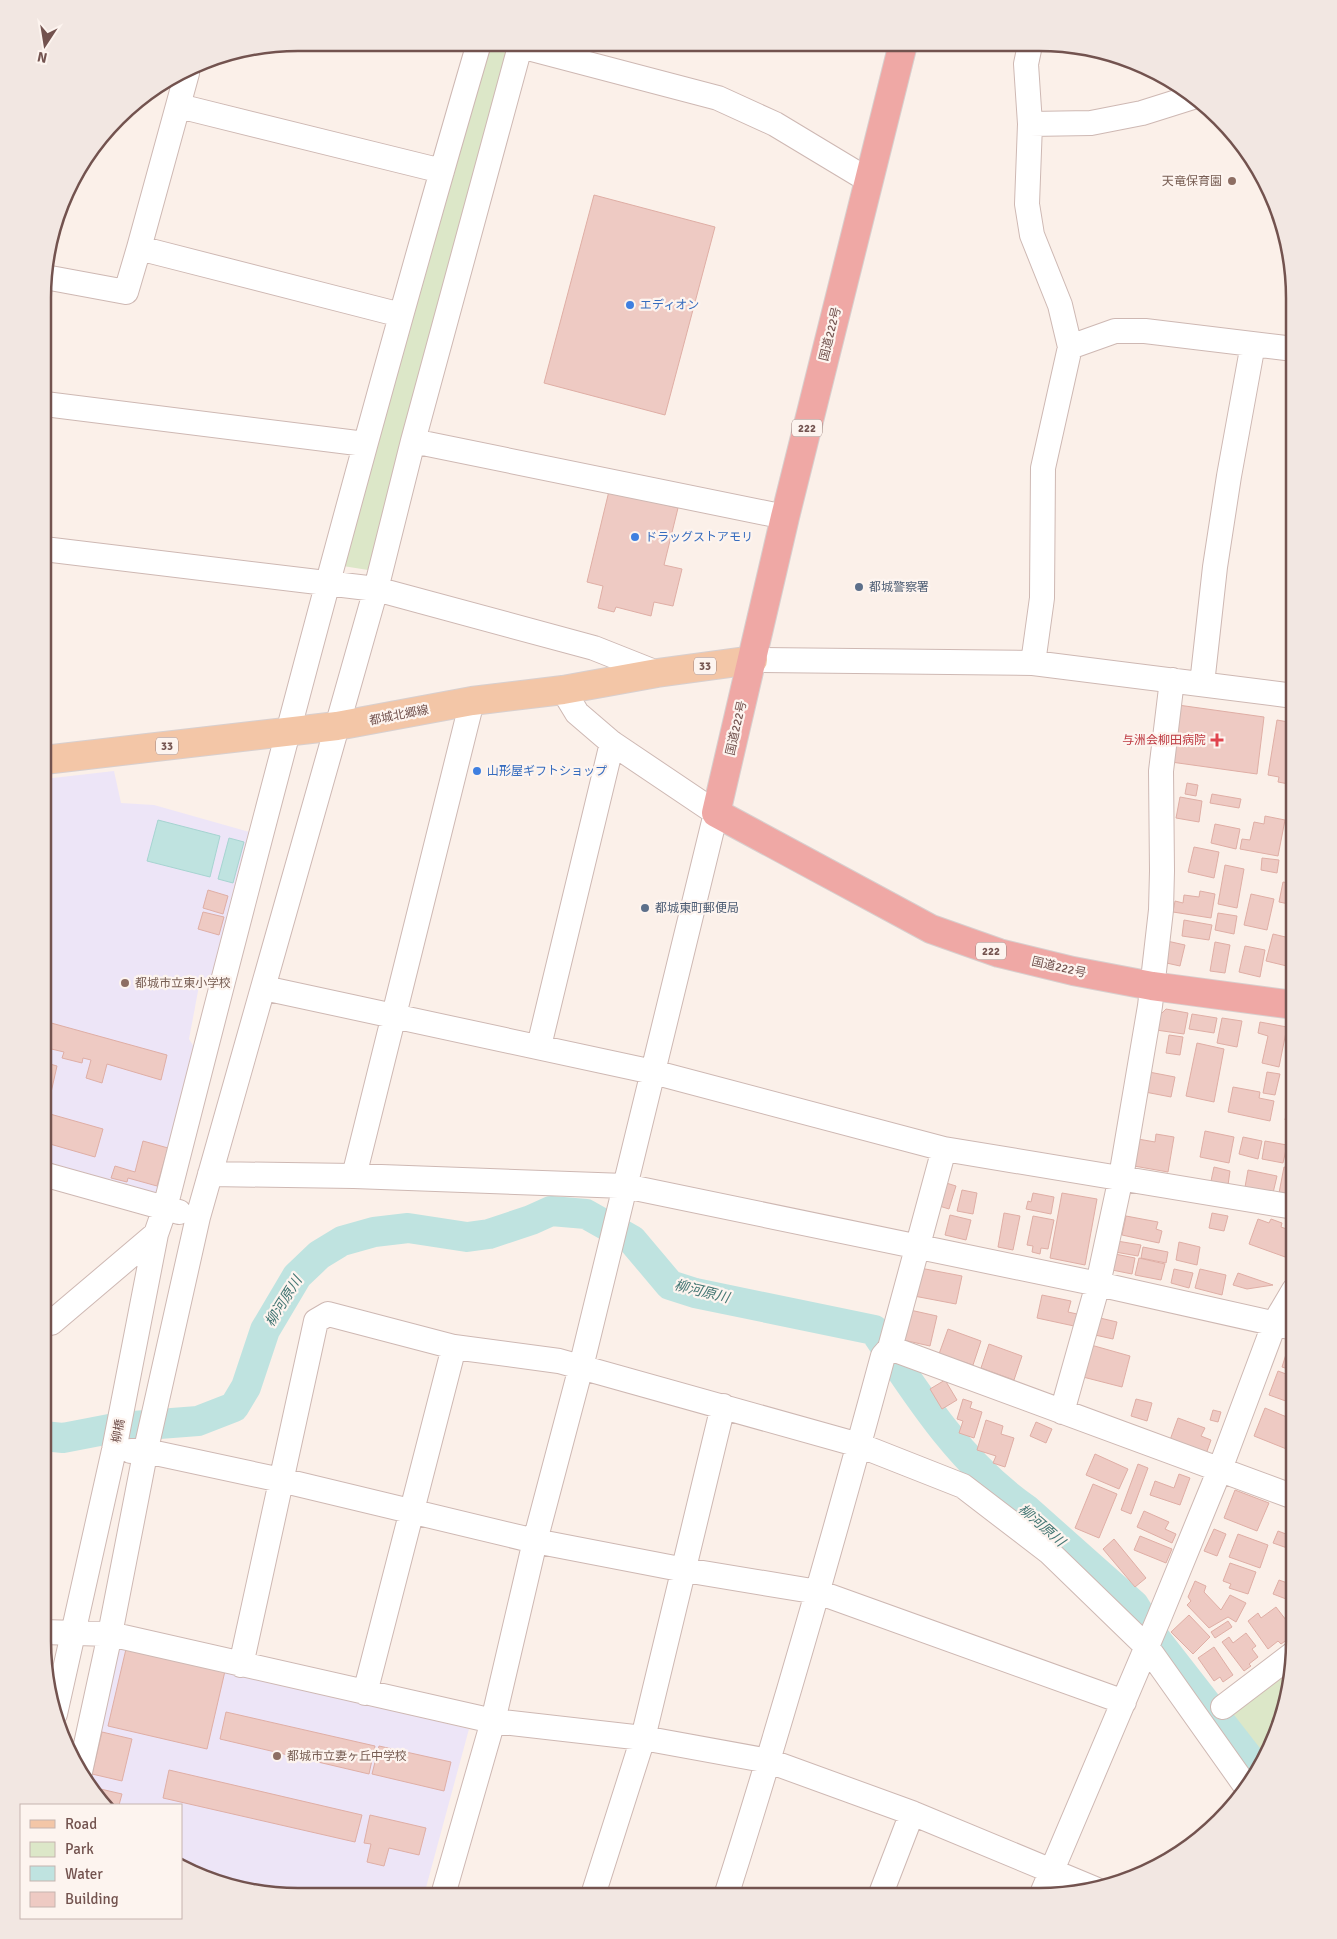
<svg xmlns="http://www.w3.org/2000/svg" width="1337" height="1939" font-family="Signika,'Noto Sans JP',sans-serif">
<rect width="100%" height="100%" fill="#fbf0e9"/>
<path fill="#ede5f7" d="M114,771L121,803L154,805L253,833L212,980L199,986L189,1039L194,1047L157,1197L43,1165L44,779Z
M119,1644L469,1729L424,1895L265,1894L201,1877L181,1866V1805H104L96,1797L87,1783Z"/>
<path fill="#dce7c8" d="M491,43H511L368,570L343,566Z
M1293,1662L1281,1723L1263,1760L1228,1713Z"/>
<path fill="#bfe3e0" stroke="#a6d4d1" d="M158,820L220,836L210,877L147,861Z
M229,838L244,842L233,883L218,879Z"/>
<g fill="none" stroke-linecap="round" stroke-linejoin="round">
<path stroke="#bfe3e0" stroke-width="30" d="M43,1436L63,1438L120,1427L198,1421L234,1407L246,1387L265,1330L297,1276L319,1255L342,1241L374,1232L408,1228L467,1237L489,1234L531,1220L551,1211L586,1214L632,1240L670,1285L695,1293L874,1330C917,1395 961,1464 1026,1509L1134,1605L1152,1634L1258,1770"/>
</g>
<path fill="#eecac3" stroke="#dfaea5" d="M594,195L715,227L665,415L544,383Z
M609,491L678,508L664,565L682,569L673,606L654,602L651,616L616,607L614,612L598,608L603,586L587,582Z
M1178,705L1264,717L1257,774L1171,762Z
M1277,720L1294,723V785L1278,782L1279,777L1268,775Z
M1187,783L1198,785L1196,796L1185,794Z
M1212,794L1241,799L1239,808L1210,803Z
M1180,797L1202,801L1199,822L1176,818Z
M1265,816L1285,820L1278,856L1240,849L1242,839L1250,840L1254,822L1264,824Z
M1215,824L1240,829L1236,849L1211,843Z
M1194,847L1219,852L1214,878L1188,872Z
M1262,858L1279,860L1277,873L1261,870Z
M1225,865L1244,869L1237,908L1218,904Z
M1283,882L1294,884V905L1279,902Z
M208,890L228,896L223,914L203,908Z
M1200,891L1215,894L1211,918L1173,912L1175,901L1183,903L1184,895L1199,897Z
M1251,894L1274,899L1267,930L1244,925Z
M203,912L224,917L219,935L198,929Z
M1218,913L1237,916L1234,934L1215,930Z
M1184,920L1212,925L1209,940L1182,936Z
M1273,934L1294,939V954L1291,967L1266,961Z
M1167,941L1185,945L1180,966L1162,962Z
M1215,942L1230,945L1225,973L1210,971Z
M1245,946L1265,950L1260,977L1239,972Z
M1166,1009L1188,1013L1184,1034L1156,1030L1158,1017Z
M1192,1014L1217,1018L1214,1033L1189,1029Z
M1222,1018L1242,1021L1237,1047L1217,1043Z
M44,1021L167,1055L161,1080L107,1064L102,1083L86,1078L91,1060L83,1058L82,1063L62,1058L64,1052L43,1047Z
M1260,1022L1287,1027L1279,1067L1262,1063L1268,1036L1258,1033Z
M1169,1035L1183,1037L1180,1055L1166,1053Z
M1197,1043L1224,1049L1214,1102L1186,1096Z
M43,1062L57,1066L50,1097L43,1095Z
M1149,1072L1175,1077L1171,1097L1145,1092Z
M1267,1072L1280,1074L1275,1095L1263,1093Z
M1233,1087L1260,1092L1259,1098L1274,1101L1270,1121L1228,1112Z
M1289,1099L1294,1100V1122L1285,1120Z
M43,1112L103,1129L95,1157L43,1142Z
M1205,1131L1234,1137L1229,1163L1200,1157Z
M1156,1134L1174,1137L1168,1172L1134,1166L1138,1139L1155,1142Z
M1243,1137L1262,1141L1258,1159L1239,1154Z
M143,1141L168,1148L157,1186L128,1178L127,1182L111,1178L115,1166L135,1172Z
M1265,1141L1287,1145L1283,1163L1262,1159Z
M1214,1167L1230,1171L1228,1185L1211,1181Z
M1284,1167L1294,1169V1196L1279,1193Z
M1248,1170L1277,1176L1273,1193L1245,1187Z
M943,1182L956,1186L949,1209L936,1205Z
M962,1190L977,1193L973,1214L957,1211Z
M1033,1193L1054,1197L1051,1214L1026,1209L1028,1201L1031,1202Z
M1062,1193L1097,1199L1085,1265L1050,1258Z
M1004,1213L1020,1216L1013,1250L998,1247Z
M1212,1213L1228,1216L1224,1231L1209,1228Z
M950,1215L971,1220L966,1240L945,1235Z
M1033,1216L1054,1220L1048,1249L1041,1248L1040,1254L1032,1252L1033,1246L1027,1245Z
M1126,1216L1158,1222L1156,1229L1162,1231L1159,1243L1122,1235Z
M1258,1219L1269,1223L1271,1219L1282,1223L1281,1227L1292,1231L1287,1246L1292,1247L1288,1258L1249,1244Z
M1117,1241L1141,1245L1138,1256L1115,1252Z
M1179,1242L1200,1247L1197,1265L1176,1260Z
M1143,1247L1168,1252L1166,1263L1141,1258Z
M1115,1254L1135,1258L1132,1274L1112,1270Z
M1139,1258L1165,1264L1161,1280L1135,1275Z
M920,1268L962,1276L956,1304L914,1296Z
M1174,1269L1193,1273L1189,1288L1171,1283Z
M1200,1269L1226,1275L1222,1295L1195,1288Z
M1238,1273L1273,1285L1247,1289L1233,1285Z
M1042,1295L1071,1301L1068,1312L1077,1314L1074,1326L1037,1318Z
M910,1310L937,1316L930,1346L903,1340Z
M1100,1318L1117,1322L1113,1339L1095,1335Z
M948,1329L981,1341L973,1365L939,1354Z
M989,1344L1022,1356L1014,1380L981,1368Z
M1091,1345L1130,1356L1122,1387L1083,1377Z
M1288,1348L1294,1350V1371L1282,1367Z
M1278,1371L1294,1377V1404L1269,1395Z
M945,1380L957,1400L942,1409L930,1389Z
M963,1399L972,1402L970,1408L982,1412L974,1438L959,1433L963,1421L957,1419Z
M1136,1399L1152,1403L1147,1421L1131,1416Z
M1265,1408L1294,1420V1452L1254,1436Z
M1213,1410L1221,1412L1218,1422L1210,1420Z
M1178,1418L1205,1428L1201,1436L1211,1440L1206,1454L1170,1440Z
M986,1420L1003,1426L1001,1434L1014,1438L1005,1467L993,1463L996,1456L977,1450Z
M1036,1422L1052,1429L1046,1443L1030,1436Z
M1095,1454L1128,1469L1119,1489L1086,1475Z
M1138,1464L1148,1468L1131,1514L1121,1510Z
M1179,1474L1190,1478L1180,1505L1150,1495L1155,1481L1174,1488Z
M1093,1484L1117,1494L1099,1538L1075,1528Z
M1235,1490L1269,1503L1257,1531L1224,1518Z
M1144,1511L1169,1522L1165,1529L1176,1534L1172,1543L1137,1527Z
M1214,1529L1226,1534L1217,1556L1204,1551Z
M1278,1531L1294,1537L1290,1549L1273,1543Z
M1238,1534L1268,1545L1260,1568L1229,1557Z
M1140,1536L1172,1549L1166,1563L1134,1550Z
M1114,1539L1146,1578L1135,1587L1103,1549Z
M1230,1563L1256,1572L1248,1594L1229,1588L1231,1584L1223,1581Z
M1291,1563L1294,1564V1580L1286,1577Z
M1279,1580L1293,1585L1294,1582V1602L1273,1594Z
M1195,1581L1206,1586L1204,1592L1221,1610L1230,1595L1246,1603L1236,1622L1228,1617L1209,1628L1187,1605L1191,1601L1188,1597Z
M1276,1607L1286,1620L1289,1617L1294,1624V1635L1281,1644L1278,1641L1268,1649L1248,1621L1258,1613L1261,1618Z
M1189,1615L1210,1637L1193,1654L1171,1632Z
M1228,1621L1232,1627L1215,1638L1211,1632Z
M1246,1633L1256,1646L1252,1649L1258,1657L1249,1664L1251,1666L1244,1671L1222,1642L1229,1637L1233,1643Z
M1214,1647L1233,1675L1223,1682L1220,1677L1214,1681L1198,1658Z
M126,1649L225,1671L207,1749L108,1726Z
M226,1712L375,1746L369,1774L220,1739Z
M102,1732L132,1739L122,1781L92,1774Z
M379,1746L451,1762L444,1791L372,1774Z
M169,1770L362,1815L355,1842L163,1798Z
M92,1787L122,1794L119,1805H104L96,1797L91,1789Z
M370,1815L426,1828L419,1855L389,1848L384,1866L367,1862L371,1844L364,1843Z"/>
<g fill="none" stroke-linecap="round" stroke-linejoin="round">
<defs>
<path id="minor" d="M1030,45L1026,64L1030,124L1027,204L1032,235L1060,305L1070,347L1043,468L1042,598L1033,663
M520,46L718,98L775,124L868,180
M179,106L442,171
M1030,124L1091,123L1142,113L1196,96
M139,248L187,73
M45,277L126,292L139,248L401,315
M1070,347L1115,331H1145L1294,349
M45,404L365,444
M413,441L785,517
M44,549L376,589L594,648L657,673
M753,660L1033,663L1294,696
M1202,684L1215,567L1229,476L1253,344
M264,988L653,1072L944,1149L1294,1207
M539,1046L612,743
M43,1174L179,1212
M210,1174L354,1176L625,1186L1098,1284L1294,1328
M354,1176L472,701
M51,1323L156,1234
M890,1348L1294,1497
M1062,1412L1098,1284L1121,1177L1150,1006L1161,910L1162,871L1161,771L1172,680
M131,1451H146L281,1480L535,1541L685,1570L818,1592L1124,1702
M43,1632L110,1634L493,1721L643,1738L769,1761L912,1813L1095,1889
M241,1665L316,1321L328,1314L454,1347L559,1361L859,1445L963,1486L1049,1552L1147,1647L1247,1788
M365,1693L454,1347
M1223,1707L1294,1653
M55,1714L114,1450L156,1234L165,1208C264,818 366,429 479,43
M80,1772L110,1634L146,1449L198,1217L376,589L413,441L521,43
M443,1895L493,1721L535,1541L581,1367L716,813L612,743L577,713L563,690
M593,1895L643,1738L723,1406
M726,1896C783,1717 834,1537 883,1356L890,1348L944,1149
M880,1896L912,1813
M1041,1896L1159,1618L1220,1469L1275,1322L1294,1290"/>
<path id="major" d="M44,760L337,726L472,701L563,690L657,673L753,660"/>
<path id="highway" d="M903,44L785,517L716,813L931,929L999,953L1073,971L1152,986L1294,1005"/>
</defs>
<use href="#minor" stroke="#ceb8b3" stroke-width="26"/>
<use href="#major" stroke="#d8cfce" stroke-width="30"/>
<use href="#highway" stroke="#d8cfce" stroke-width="30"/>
<use href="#minor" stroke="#fff" stroke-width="24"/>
<use href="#major" stroke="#f3c6a7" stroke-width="28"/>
<use href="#highway" stroke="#efa8a5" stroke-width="28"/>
</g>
<g fill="#8d6e63" stroke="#fdf4ef" stroke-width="2">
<circle cx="1232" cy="181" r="5"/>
<circle cx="125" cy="983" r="5"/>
<circle cx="277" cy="1756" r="5"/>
</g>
<g fill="#3f7fe0" stroke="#fdf4ef" stroke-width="2">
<circle cx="630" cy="305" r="5"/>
<circle cx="635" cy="537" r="5"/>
<circle cx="477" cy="771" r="5"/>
</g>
<g fill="#5c6f8a" stroke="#fdf4ef" stroke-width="2">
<circle cx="859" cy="587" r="5"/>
<circle cx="645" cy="908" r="5"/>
</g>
<path fill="#e0444e" stroke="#fdf4ef" stroke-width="2" d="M1214.5 732.5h5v5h5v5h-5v5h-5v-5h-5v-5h5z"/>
<g text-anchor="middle" stroke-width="4.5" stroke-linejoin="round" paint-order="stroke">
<g fill="#fdf4ef" stroke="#9c837f" stroke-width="1">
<rect x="792" y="419.5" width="30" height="17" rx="4"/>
<rect x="694" y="657.5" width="22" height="17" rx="4"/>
<rect x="156" y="737.5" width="22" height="17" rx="4"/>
<rect x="976" y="942.5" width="30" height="17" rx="4"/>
</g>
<g font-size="11" font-weight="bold" fill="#73534f">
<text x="807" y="432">222</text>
<text x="705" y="670">33</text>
<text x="167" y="750">33</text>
<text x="991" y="955">222</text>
</g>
<g font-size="12" fill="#785e54" stroke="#fdf4ef" text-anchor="start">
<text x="1222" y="185" text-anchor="end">天竜保育園</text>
<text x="135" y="987">都城市立東小学校</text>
<text x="287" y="1760">都城市立妻ヶ丘中学校</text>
</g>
<g font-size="12" fill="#366cbe" stroke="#fdf4ef" text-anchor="start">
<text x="640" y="309">エディオン</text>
<text x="645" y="541">ドラッグストアモリ</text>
<text x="487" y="775">山形屋ギフトショップ</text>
</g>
<g font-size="12" fill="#73534f" stroke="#fdf4ef">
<text transform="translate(830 334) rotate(-76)" y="4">国道222号</text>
<text transform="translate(399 715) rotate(-11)" y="4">都城北郷線</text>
<text transform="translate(736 728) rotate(-77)" y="4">国道222号</text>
<text transform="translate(1059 967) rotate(13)" y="4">国道222号</text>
<text transform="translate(118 1431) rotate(-79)" y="4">柳橋</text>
</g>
<g font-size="12" fill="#4e5e75" stroke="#fdf4ef" text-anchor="start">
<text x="869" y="591">都城警察署</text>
<text x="655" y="912">都城東町郵便局</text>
</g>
<g font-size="12" fill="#be3a42" stroke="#fdf4ef" text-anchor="end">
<text x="1206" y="744">与洲会柳田病院</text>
</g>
<g font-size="14" font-style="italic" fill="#437673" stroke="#fdf4ef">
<text transform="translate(702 1291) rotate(14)" y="5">柳河原川</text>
<text transform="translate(283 1301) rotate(-58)" y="5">柳河原川</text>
<text transform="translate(1042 1525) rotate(41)" y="5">柳河原川</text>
</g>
</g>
<path d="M0 0H1337V1939H0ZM298 51H1039A247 247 0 0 1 1286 298V1641A247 247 0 0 1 1039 1888H298A247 247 0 0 1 51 1641V298A247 247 0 0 1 298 51Z" fill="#f2e7e2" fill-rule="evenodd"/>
<path fill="none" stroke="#73534f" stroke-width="2.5" d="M298 51H1039A247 247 0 0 1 1286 298V1641A247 247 0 0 1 1039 1888H298A247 247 0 0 1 51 1641V298A247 247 0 0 1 298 51Z"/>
<rect x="20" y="1804" width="162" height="115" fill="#fdf4ef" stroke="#c6b4af"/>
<rect x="30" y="1820" width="25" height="8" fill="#f3c6a7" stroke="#c6b4af"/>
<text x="65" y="1829" font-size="15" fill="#73534f">Road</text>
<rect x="30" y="1842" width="25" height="15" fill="#dce7c8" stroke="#c6b4af"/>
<text x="65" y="1854" font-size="15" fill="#73534f">Park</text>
<rect x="30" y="1866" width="25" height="15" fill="#bfe3e0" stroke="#c6b4af"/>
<text x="65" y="1879" font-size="15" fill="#73534f">Water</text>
<rect x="30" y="1892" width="25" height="15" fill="#eecac3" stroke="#c6b4af"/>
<text x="65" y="1904" font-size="15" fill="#73534f">Building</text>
<g transform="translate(45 45) rotate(192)" stroke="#fdf4ef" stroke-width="4" paint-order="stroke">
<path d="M0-4L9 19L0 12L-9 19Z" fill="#73534f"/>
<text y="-8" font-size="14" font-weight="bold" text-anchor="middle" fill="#73534f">N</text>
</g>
</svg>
